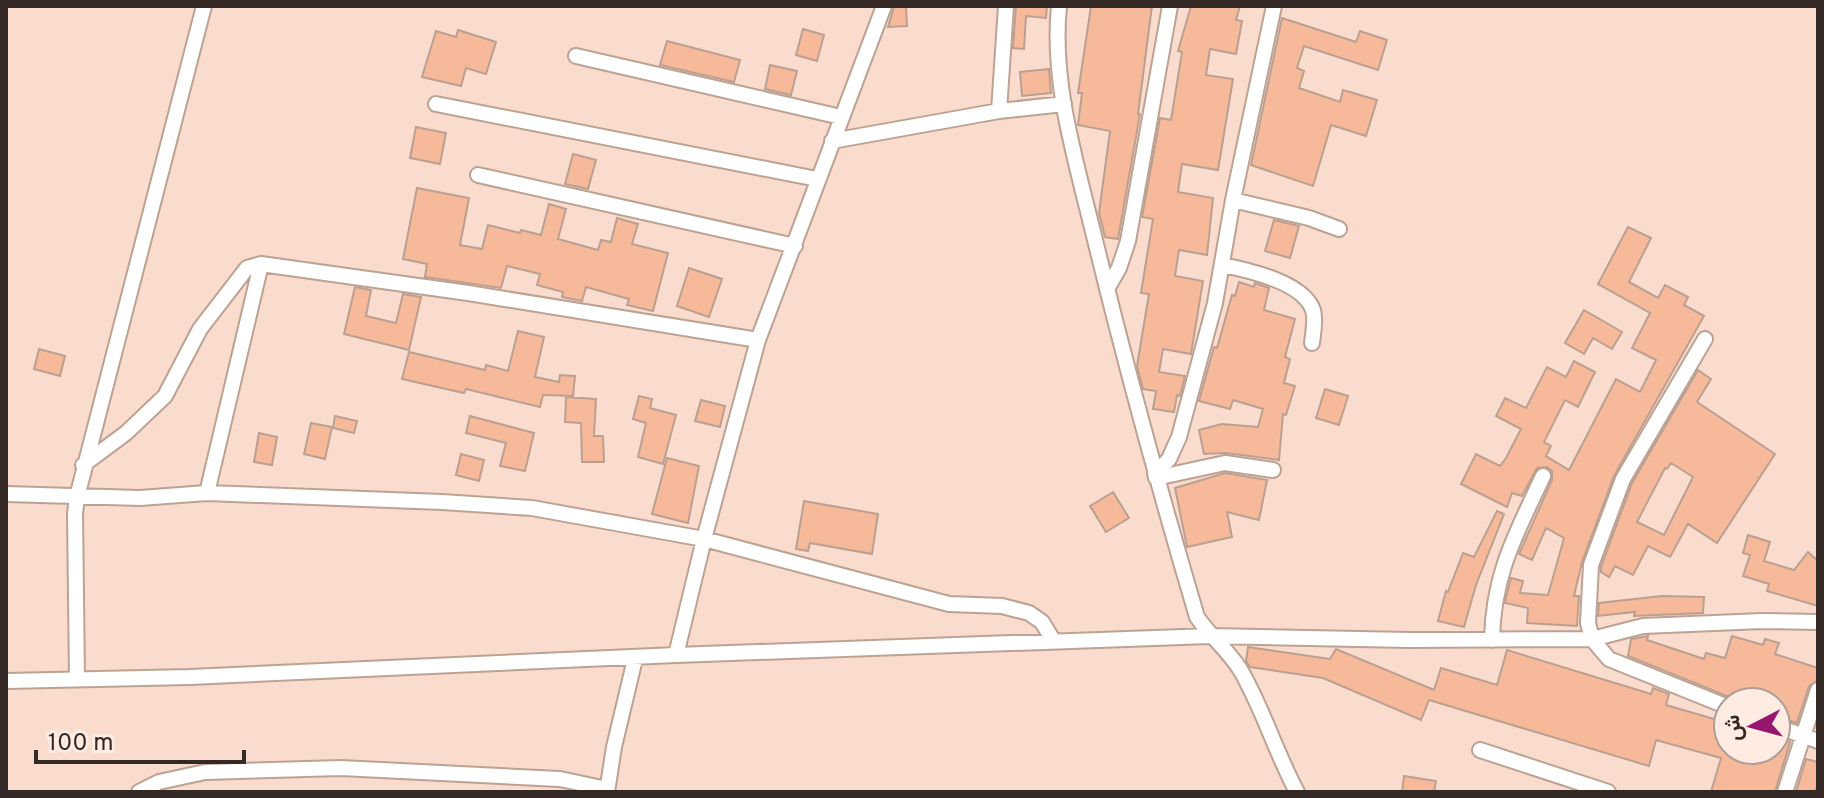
<svg xmlns="http://www.w3.org/2000/svg" width="1824" height="798" font-family="Overpass,Vazirmatn,sans-serif">
<rect width="100%" height="100%" fill="#f9dccd"/>
<path fill="#f6b999" stroke="#bba092" stroke-width="2" fill-rule="evenodd" d="M1016,6H1047L1046,18L1026,16L1024,49L1013,48Z
M1091,6H1152L1138,114H1140L1118,239L1105,237L1099,213L1110,131L1078,125L1082,93H1078Z
M1191,6H1240L1236,20L1242,21L1236,54L1210,49L1206,75L1233,79L1218,170L1182,164L1178,192L1213,198L1207,255L1179,250L1175,276L1203,281L1191,354L1163,349L1159,372L1185,376L1180,396L1177,395L1174,412L1153,409L1156,391L1143,389L1137,366L1149,294L1141,293L1153,219L1142,217L1160,118L1171,120L1182,52L1178,51Z
M894,7H906L907,26L888,27Z
M1282,18L1356,42L1360,31L1387,40L1378,70L1304,46L1297,68L1304,71L1299,88L1340,102L1343,90L1377,100L1366,136L1331,125L1313,186L1251,165Z
M803,29L824,35L817,61L796,55Z
M458,30L496,42L486,74L466,68L461,86L422,77L436,31L456,37Z
M667,41L740,60L734,82L660,65Z
M770,65L797,71L791,95L765,89Z
M1049,69L1051,93L1022,96L1020,72Z
M416,127L446,133L440,164L410,158Z
M573,154L596,160L588,189L565,184Z
M417,188L469,198L460,245L482,249L488,225L520,233L521,230L541,235L549,204L566,209L558,239L598,250L601,240L611,242L617,218L638,224L632,244L668,253L653,311L627,305L629,299L586,287L582,301L562,297L563,292L537,285L540,274L507,266L501,288L425,277L427,264L403,259Z
M1274,220L1299,226L1290,258L1265,251Z
M1628,227L1651,238L1629,282L1658,298L1665,285L1688,297L1684,305L1704,316L1614,476L1582,562L1574,596H1579L1577,626L1527,623L1528,608L1505,603L1506,597L1511,578L1523,581L1520,593L1548,595L1564,538L1546,528L1532,560L1519,554L1552,480V471L1547,467L1537,468L1522,496L1512,493L1507,507L1461,484L1476,454L1500,466L1506,458L1521,429L1496,416L1505,398L1526,408L1547,367L1566,377L1574,361L1595,372L1578,407L1565,400L1544,442L1551,446L1546,456L1569,470L1616,379L1640,392L1656,360L1632,348L1650,313L1598,284Z
M689,268L722,279L709,317L677,306Z
M1239,282L1254,287L1255,283L1269,288L1264,310L1295,319L1285,357L1290,359L1284,383L1295,386L1286,415L1283,414L1279,460L1226,453L1204,454L1199,430L1222,424L1258,427L1263,409L1233,400L1230,409L1199,401L1214,347L1217,348L1232,295L1235,296Z
M355,287L371,290L366,316L396,323L403,294L421,297L409,350L344,334Z
M1584,310L1622,332L1612,349L1593,338L1584,354L1565,343Z
M518,331L544,337L535,377L559,382L560,375L575,376L573,396L543,395L540,407L466,389L464,393L402,379L409,352L485,370L486,365L508,371Z
M39,349L65,356L60,376L34,369Z
M1698,370L1711,379L1697,402L1775,454L1717,543L1688,524L1670,557L1648,546L1633,575L1615,566L1609,577L1601,572V567L1632,483ZM1671,463L1693,477L1664,535L1637,522L1665,468L1667,469Z
M1325,389L1348,396L1339,425L1316,418Z
M639,396L652,399L650,408L676,415L663,464L638,457L646,423L633,419Z
M566,397L596,399L594,436H603L604,462H582L581,423L565,422Z
M701,400L725,406L720,427L695,421Z
M335,416L357,421L354,433L333,428Z
M470,416L534,433L525,471L500,466L506,443L466,433Z
M311,423L332,427L325,459L304,454Z
M259,433L277,437L272,465L254,462Z
M461,454L484,460L479,481L456,475Z
M667,458L699,466L688,523L652,514Z
M1225,473L1267,480L1259,520L1227,512L1232,537L1187,547L1175,488Z
M1113,492L1129,518L1106,532L1090,506Z
M804,501L878,514L872,554L810,543L808,551L796,549Z
M1497,511L1504,514L1476,585L1464,627L1438,621L1446,591L1448,592L1463,553L1474,557Z
M1748,535L1770,542L1764,561L1794,570L1808,552L1818,561V606L1767,591L1769,584L1743,576L1750,555L1743,553Z
M1662,596L1704,597L1703,613L1634,616L1635,612L1598,616L1599,603Z
M1648,636L1647,640L1704,659L1706,653L1725,658L1732,636L1763,645L1765,639L1779,643L1775,654L1818,668V680L1809,686L1797,723L1776,716V702H1736L1732,698L1628,656L1631,639Z
M1248,647L1330,659L1336,649L1434,690L1441,668L1497,685L1507,650L1651,694L1653,688L1669,694L1666,705L1728,723V750H1776V737L1790,742L1775,792H1711L1721,758L1656,740L1649,766L1429,700L1421,720L1323,678L1250,667L1246,661Z
M1806,759L1818,762V785L1815,792H1796Z
M1404,776L1436,781L1434,792H1402Z"/>
<g fill="none" stroke-linecap="round" stroke-linejoin="round">
<defs>
<path id="street" d="M1059,6C1051,85 1077,164 1095,240C1126,367 1160,492 1197,617C1210,636 1230,652 1241,671C1263,709 1276,753 1297,792
M576,56L841,117
M436,104L817,179
M999,111L1006,6
M832,141L999,111L1064,104
M478,175L795,246
M1233,200L1309,218L1339,229
M1222,265C1248,270 1303,282 1313,310C1316,320 1313,333 1312,343
M1107,289L1119,268L1128,241L1170,6
M1705,339L1623,479L1591,565L1588,623L1592,639L1609,659L1728,707
M83,465L126,433L165,396L200,329L247,268L261,264L468,293L758,340
M1155,474L1169,459L1179,437L1215,303L1233,200L1274,6
M1156,478L1225,463L1273,470
M207,493L261,264
M6,494L140,498L207,493L442,502L532,508L704,539L949,604L1002,606L1029,613L1042,622L1053,640
M1492,640C1493,574 1516,534 1543,476
M676,655L704,539L758,340L884,6
M77,679L75,514L77,497L204,6
M6,681L190,677L676,655L1210,636L1409,640L1592,639L1643,626L1762,621L1818,622
M1776,726L1818,741
M1480,750L1608,792
M139,792L159,782L205,772L341,768L560,779L607,789
M607,792L614,747L635,659
M1785,792L1818,690"/>
</defs>
<use href="#street" stroke="#bda294" stroke-width="18"/>
<use href="#street" stroke="#fff" stroke-width="14"/>
</g>
<rect width="1824" height="798" fill="none" stroke="#342924" stroke-width="16"/>
<g transform="translate(1752 726) rotate(264)"><circle r="38" fill="#feece3" stroke="#ad9e97" stroke-width="2"/>
<path d="M0-6L14 30L0 20L-14 30Z" fill="#98176e"/>
<text y="-12" font-size="22" font-weight="bold" text-anchor="middle" fill="#342924">ش</text>
</g>
<path d="M36 750v12h208v-12" fill="none" stroke="#342924" stroke-width="4"/>
<text x="48" y="750" font-size="24" fill="#342924" stroke="#feece3" stroke-width="6" paint-order="stroke">100 m</text>
</svg>
